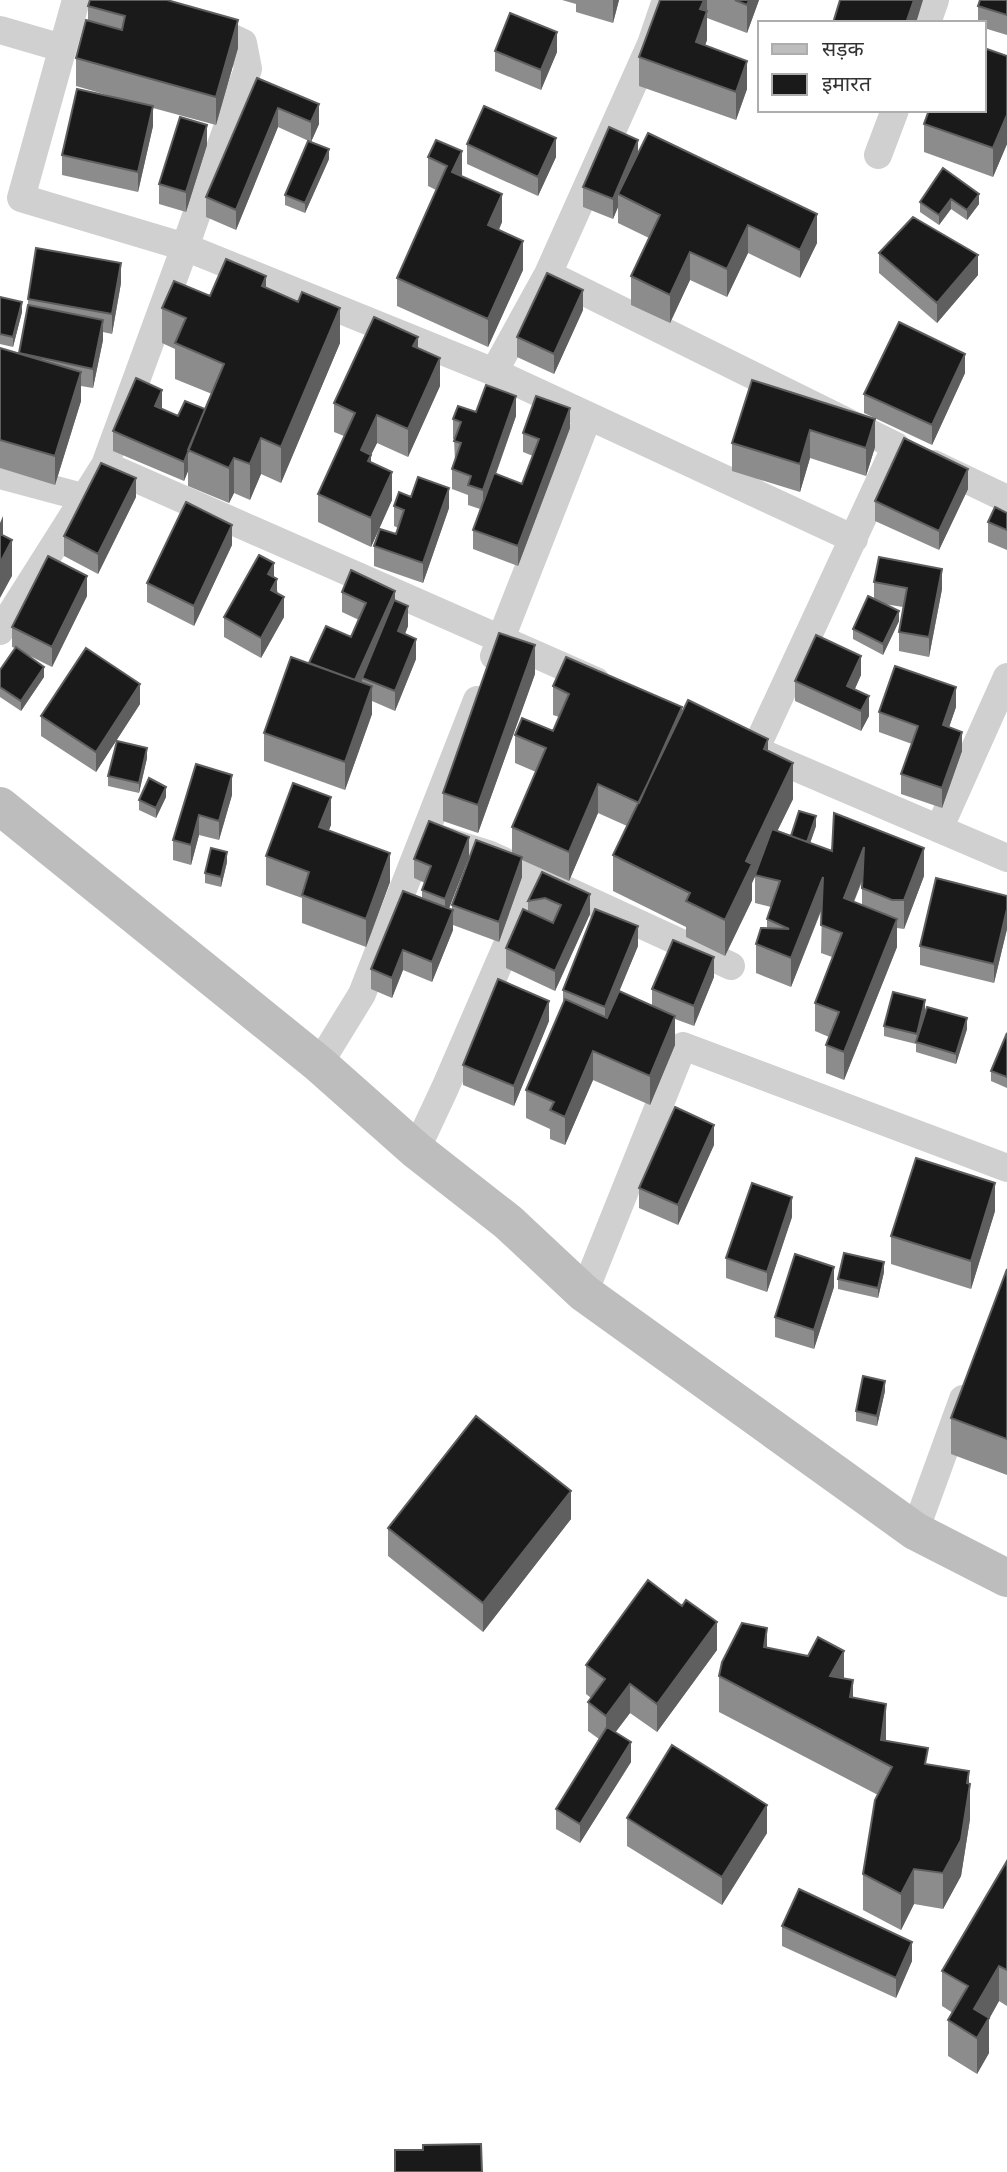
<svg xmlns="http://www.w3.org/2000/svg" width="1007" height="2172" font-family="'Archivo Narrow','Noto Sans Devanagari',sans-serif">
<rect width="100%" height="100%" fill="#fff"/>
<g fill="none" stroke-linecap="round" stroke-linejoin="round">
<path stroke="#d0d0d0" stroke-width="28" d="M76,0L21,198L185,247L248,69L243,43L222,33L204,27
M927,23L935,0
M0,30L62,48
M878,155L895,110
M550,275L896,446L755,750L1007,858
M494,372L854,539
M934,464L1007,499
M105,465L596,681
M0,475L86,498
M0,631L105,465L185,247L494,372L548,274L651,44L666,0
M494,656L588,417
M939,829L1007,677
M555,885L731,966
M319,1064L362,994L477,700
M416,1150L445,1088L537,876L488,854L434,837
M584,1293L683,1046L1007,1168
M915,1531L963,1399"/>
<path stroke="#bdbdbd" stroke-width="38" d="M0,806L319,1064L416,1150L508,1222L584,1293L915,1531L1007,1578"/>
</g>
<path fill="#8c8c8c" fill-rule="evenodd" d="M562,0H619L613,23L576,12V4Z
M660,0H759L747,33L707,18V40L705,45L747,89L736,120L639,86V57Z
M1007,0V35L984,28V23H978V6Z
M88,6L238,48L216,125L153,108V126L138,192L62,175V155L124,100L76,86V58L88,21Z
M495,51L557,52L541,90L495,71Z
M1007,56V144L993,177L924,152V124Z
M257,78L319,124L311,142L278,127L236,230L206,217V197Z
M436,140L462,176L502,222L499,230L523,270L488,347L397,306V278L436,190L428,186V157Z
M467,144L556,157L538,196L467,164Z
M207,145L186,212L159,204V184Z
M638,152L817,243L800,278L748,253L727,297L690,280L670,323L631,305V276L649,238L618,223V207L613,219L583,207V187Z
M329,159L305,213L285,205V195Z
M943,168L979,204L967,220L951,209L939,225L920,212V202Z
M879,253L978,275L937,323L879,273Z
M121,283L112,334L103,332V340L93,388L81,386V401L55,485L0,468V348L19,353L28,308V299Z
M266,288L340,343L281,483L261,474L250,500L234,493L229,503L188,486V471L184,481L113,451V431L162,409L178,416L205,409L212,394L175,379V349L162,343V308L210,296Z
M0,297L22,312L13,347L0,344Z
M583,310L554,374L517,357V337Z
M418,348L440,386L408,457L377,443L371,455V462L392,500L371,547L318,522V494L344,436L334,432V403Z
M965,373L932,445L864,413V394Z
M752,380L875,447L866,476L810,458L800,492L732,471V443Z
M476,412L516,416L496,474L522,484L533,456L523,452V433L570,428L518,566L473,549V530L480,509L468,505V495L452,489V469L455,461L454,439H453V419Z
M968,489L939,550L875,521V501Z
M136,497L98,574L64,556V536Z
M411,497L449,508L423,583L374,566V546L396,534L398,528L394,526V506Z
M1007,513V550L988,542V522Z
M232,545L194,626L147,602V583Z
M274,578L284,617L261,658L224,637V617Z
M874,582L942,589L929,657L899,651V632L903,607L884,604L899,621L883,655L853,639V629L874,599Z
M342,592L395,600L408,626L405,634L416,659L395,711L372,701V714L345,790L264,761V733L309,664L351,637L359,620L342,612Z
M87,596L52,667L22,652L44,677L21,711L0,697V670L15,648L12,647V627Z
M535,674L478,833L443,821V793Z
M861,675L855,689L869,716L861,731L795,701V681Z
M553,686L682,714L768,751L793,799L777,831L791,836L816,826L810,843L832,851L924,876L904,929L897,928V947L844,1080L826,1073V1045L829,1037L815,1031V1003L832,957L821,953L822,909L791,987L756,973V944L767,928V919L771,907L755,903V876L752,883V900L725,956L686,937V927L613,891V855L627,826L598,813L569,881L522,860V877L499,942L453,925V930L432,982L403,970L392,998L371,989V969L422,898V890L425,883L414,878V859L429,821L449,909L452,910V905L512,853V827L536,772L515,763V735L553,731L559,717L553,715ZM863,879L862,888V905L854,902Z
M140,704L96,772L41,736V716Z
M956,707L949,727L962,751L942,808L901,794V774L912,744L879,732V712Z
M147,758L139,793L108,786V776Z
M232,775V795L219,840L199,835L191,865L173,860V840Z
M166,797L156,818L139,810V800Z
M331,825L328,831L390,882L366,947L302,923V898L266,885V856Z
M227,862L221,887L205,883V873Z
M542,872L590,914L555,991L506,968V948L528,912V901Z
M1007,896V929L994,983L920,965V946Z
M638,946L619,991L652,1006V989L714,977L694,1026L675,1019V1045L650,1105L593,1080L565,1145L550,1139V1129L526,1118V1090L563,1004V990Z
M925,1011L923,1019L967,1029L956,1064L916,1052V1044L884,1036V1026Z
M549,1021L514,1106L463,1085V1065Z
M1007,1033V1088L991,1081V1071Z
M714,1145L678,1225L639,1208V1188Z
M995,1211L971,1289L891,1264V1236Z
M792,1217L767,1292L726,1278V1258Z
M1007,1269V1475L951,1454V1418Z
M884,1272L878,1298L838,1289V1279Z
M834,1287L814,1349L775,1337V1317Z
M885,1391L877,1426L856,1421V1411Z
M571,1519L483,1632L388,1556V1528Z
M767,1648L844,1678L853,1698L886,1740L928,1765L969,1783L970,1819L961,1876L943,1909L914,1904L901,1930L863,1910V1874L878,1795L719,1712V1676Z
M717,1650L657,1732L630,1713L615,1732L631,1762L580,1843L556,1829V1809L599,1739L588,1731V1702L591,1698L586,1694V1665Z
M627,1818L767,1833L722,1905L627,1846Z
M1007,1861V2006L999,2001L989,2019V2053L977,2074L948,2056V2020L953,2013L942,2006V1971Z
M782,1926L912,1961L896,1998L782,1946Z"/>
<path fill="#5f5f5f" d="M613,0H619L613,23Z
M704,0H707V40L696,71V42L700,9Z
M749,0H759L747,33V5Z
M914,0H923L916,23H906Z
M238,20V48L216,125V97Z
M557,32V52L541,90V70Z
M747,61V89L736,120V92Z
M319,104V124L311,142V122Z
M153,106V126L138,192V172Z
M278,108V127L236,230V210Z
M1007,115V144L993,177V148Z
M207,125V145L186,212V192Z
M556,138V157L538,196V177Z
M638,140V160L618,194V207L613,219V199Z
M329,149V159L305,213V203Z
M462,151V180L452,172Z
M502,194V222L488,253V225Z
M979,194V204L967,220V210Z
M951,199V209L939,225V215Z
M817,214V243L800,278V250Z
M748,225V253L727,297V269Z
M523,241V270L488,347V319Z
M690,252V280L670,323V295Z
M978,255V275L937,323V303Z
M121,263V283L112,334V314Z
M266,276V311L262,286Z
M583,290V310L554,374V354Z
M22,302V312L13,347V337Z
M340,308V343L281,483V447Z
M103,320V340L93,388V369Z
M418,337V365L413,346Z
M965,354V373L932,445V425Z
M440,358V386L408,457V429Z
M81,372V401L55,485V456Z
M162,390V409L155,406Z
M516,396V416L483,510V490Z
M570,408V428L518,566V546Z
M377,415V443L371,455V483L361,450Z
M875,419V447L866,476V448Z
M810,430V458L800,492V464Z
M261,438V474L250,500V464Z
M188,451V471L184,481V462Z
M234,458V493L229,503V468Z
M968,469V489L939,550V531Z
M392,472V500L371,547V518Z
M136,478V497L98,574V554Z
M449,488V508L423,583V563Z
M3,516V552L0,558V523Z
M232,525V545L194,626V606Z
M12,540V576L0,598V563Z
M274,563V583L268,574Z
M942,569V589L929,657V637Z
M87,576V596L52,667V647Z
M277,579V599L271,590Z
M395,591V610L362,678V686L354,683Z
M284,597V617L261,658V638Z
M408,606V626L398,651V631Z
M899,611V621L883,655V644Z
M416,639V659L395,711V691Z
M535,645V674L478,833V805Z
M861,656V675L847,706V686Z
M44,667V677L21,711V701Z
M140,684V704L96,772V752Z
M372,686V714L345,790V762Z
M956,687V707L943,745V725Z
M869,696V716L861,731V711Z
M682,707V736L640,803Z
M962,732V751L942,808V788Z
M768,739V775L764,749Z
M147,748V758L139,793V783Z
M793,763V799L752,883V900L725,956V920L746,861Z
M232,775V795L219,840V821Z
M598,784V813L569,881V852Z
M166,787V797L156,818V808Z
M331,797V825L319,856V827Z
M199,815V835L191,865V845Z
M816,816V826L803,864V854Z
M469,837V857L445,919V899Z
M864,847V875L844,926V898Z
M924,848V876L904,929V900Z
M227,852V862L221,887V877Z
M390,853V882L366,947V919Z
M522,857V877L499,942V922Z
M823,877V905L791,987V958Z
M590,894V914L555,991V971Z
M1007,909V929L994,983V964Z
M453,910V930L432,982V962Z
M897,919V947L844,1080V1052Z
M638,926V946L605,1026V1007Z
M403,950V970L392,998V978Z
M714,957V977L694,1026V1006Z
M925,1000V1011L917,1044V1034Z
M549,1001V1021L514,1106V1086Z
M675,1016V1045L650,1105V1076Z
M967,1018V1029L956,1064V1054Z
M593,1051V1080L565,1145V1117Z
M714,1125V1145L678,1225V1205Z
M995,1183V1211L971,1289V1261Z
M792,1197V1217L767,1292V1272Z
M884,1262V1272L878,1298V1288Z
M834,1267V1287L814,1349V1330Z
M885,1381V1391L877,1426V1416Z
M571,1491V1519L483,1632V1603Z
M717,1622V1650L657,1732V1704Z
M767,1628V1663L764,1647Z
M844,1651V1686L830,1676Z
M853,1680V1715L850,1697Z
M630,1684V1713L606,1745V1716Z
M886,1704V1739L883,1762L881,1740Z
M631,1742V1762L580,1843V1824Z
M969,1771V1791L970,1784V1819L961,1876L943,1909V1873Z
M767,1805V1833L722,1905V1877Z
M914,1869V1904L901,1930V1894Z
M912,1942V1961L896,1998V1978Z
M999,1966V2001L989,2019V2053L977,2074V2038L974,2009Z"/>
<path fill="#1a1a1a" stroke="#5f5f5f" stroke-width="2" d="M90,0H167L238,20L216,97L76,58L86,20L122,30L125,16L88,6Z
M660,0H704L700,9L707,11L696,42L747,61L736,92L639,57Z
M735,0H749L747,5Z
M840,0H914L906,23H833Z
M980,0H1007V15L978,6Z
M510,13L557,32L541,70L495,51Z
M984,48L1007,56V115L993,148L924,124L929,110H984Z
M257,78L319,104L311,122L278,108L236,210L206,197Z
M77,89L153,106L138,172L62,155Z
M484,106L556,138L538,177L467,144Z
M180,117L207,125L186,192L159,184Z
M609,127L638,140L613,199L583,187Z
M648,133L817,214L800,250L748,225L727,269L690,252L670,295L631,276L660,215L618,194Z
M436,140L462,151L452,172L502,194L488,225L523,241L488,319L397,278L447,166L428,157Z
M308,141L329,149L305,203L285,195Z
M943,168L979,194L967,210L951,199L939,215L920,202Z
M913,217L978,255L937,303L879,253Z
M36,248L121,263L112,314L28,299Z
M226,259L266,276L262,286L298,302L302,292L340,308L281,447L261,438L250,464L234,458L229,468L188,450L224,364L175,343L186,318L162,308L174,281L210,296Z
M547,273L583,290L554,354L517,337Z
M0,297L22,302L13,337L0,334Z
M28,305L103,320L93,369L19,353Z
M374,317L418,337L413,346L440,358L408,429L377,415L361,450L371,455L368,461L392,472L371,518L318,494L355,413L334,403Z
M899,322L965,354L932,425L864,394Z
M0,348L81,372L55,456L0,440Z
M136,378L162,390L155,406L178,416L185,401L205,409L184,462L113,431Z
M752,380L875,419L866,448L810,430L800,464L732,443Z
M486,385L516,396L483,490L468,485L471,476L452,469L461,443L454,441L461,422L453,419L458,406L476,412Z
M536,396L570,408L518,546L473,530L494,473L522,484L539,439L523,433Z
M904,438L968,469L939,531L875,501Z
M101,463L136,478L98,554L64,536Z
M418,477L449,488L423,563L374,546L380,529L396,534L404,510L394,506L399,492L411,497Z
M186,502L232,525L194,606L147,583Z
M995,507L1007,513V530L988,522Z
M0,534L12,540L0,563Z
M259,555L274,563L268,574L277,579L271,590L284,597L261,638L224,617Z
M48,556L87,576L52,647L12,627Z
M879,557L942,569L929,637L899,632L907,588L874,582Z
M351,570L395,591L355,680L309,663L326,626L351,637L366,603L342,592Z
M868,596L899,611L883,644L853,629Z
M394,600L408,606L398,631L416,639L395,691L362,678Z
M499,633L535,645L478,805L443,793Z
M816,635L861,656L847,686L869,696L861,711L795,681Z
M16,647L44,667L21,701L0,687V670Z
M86,648L140,684L96,752L41,716Z
M291,657L372,686L345,762L264,733Z
M566,657L682,707L639,803L598,784L569,852L512,827L546,748L515,735L522,718L553,731L569,694L553,686Z
M895,666L956,687L943,725L962,732L942,788L901,774L918,726L879,712Z
M688,700L768,739L764,749L793,763L746,861L752,864L725,920L686,901L690,893L613,855Z
M117,741L147,748L139,783L108,776Z
M196,764L232,775L219,821L199,815L191,845L173,840Z
M149,778L166,787L156,808L139,800Z
M293,783L331,797L319,827L390,853L366,919L302,895L309,872L266,856Z
M799,811L816,816L807,842L791,836Z
M834,813L924,848L904,900H892L862,888L864,847L844,898L897,919L844,1052L826,1045L839,1012L815,1003L842,933L821,925L823,877L791,958L756,944L761,928L789,929L767,919L780,881L755,875L772,829L832,851Z
M429,821L469,837L445,899L422,890L431,866L414,859Z
M476,840L522,857L499,922L452,905Z
M211,848L227,852L221,877L205,873Z
M542,872L590,894L555,971L506,948L523,909L553,923L561,905L545,898L528,901Z
M936,878L1007,896V909L994,964L920,946Z
M403,891L453,910L432,962L403,950L392,978L371,969Z
M595,909L638,926L605,1007L563,990Z
M673,940L714,957L694,1006L652,989Z
M498,979L549,1001L514,1086L463,1065Z
M619,991L675,1016L650,1076L593,1051L565,1117L550,1110L554,1102L526,1090L565,999L607,1018Z
M893,992L925,1000L917,1034L884,1026Z
M927,1007L967,1018L956,1054L916,1042Z
M1007,1033V1077L991,1071Z
M675,1107L714,1125L678,1205L639,1188Z
M916,1158L995,1183L971,1261L891,1236Z
M752,1183L792,1197L767,1272L726,1258Z
M844,1253L884,1262L878,1288L838,1279Z
M795,1254L834,1267L814,1330L775,1317Z
M1007,1269V1439L951,1418Z
M863,1376L885,1381L877,1416L856,1411Z
M476,1416L571,1491L483,1603L388,1528Z
M648,1580L682,1606L686,1600L717,1622L657,1704L630,1684L606,1716L588,1702L605,1679L586,1665Z
M742,1623L767,1628L764,1647L808,1656L818,1637L844,1651L830,1676L853,1680L850,1697L886,1704L881,1740L928,1748L925,1764L969,1771L967,1783L970,1784L961,1840L943,1873L914,1869L901,1894L863,1874L875,1800L892,1767L719,1676L722,1662Z
M607,1727L631,1742L580,1824L556,1809Z
M672,1745L767,1805L722,1877L627,1818Z
M1007,1861V1970L999,1966L974,2009L989,2018L977,2038L948,2020L968,1986L942,1971Z
M799,1889L912,1942L896,1978L782,1926Z
M481,2144L482,2172H395V2150H423V2145Z"/>
<rect x="758" y="21" width="228" height="91" fill="#ffffff" stroke="#adadad" stroke-width="2"/>
<rect x="772" y="44" width="35" height="10" fill="#bdbdbd" stroke="#adadad" stroke-width="2"/>
<text x="822" y="56" font-size="21" fill="#333333">सड़क</text>
<rect x="772" y="74" width="35" height="21" fill="#1a1a1a" stroke="#adadad" stroke-width="2"/>
<text x="822" y="91" font-size="21" fill="#333333">इमारत</text>
</svg>
